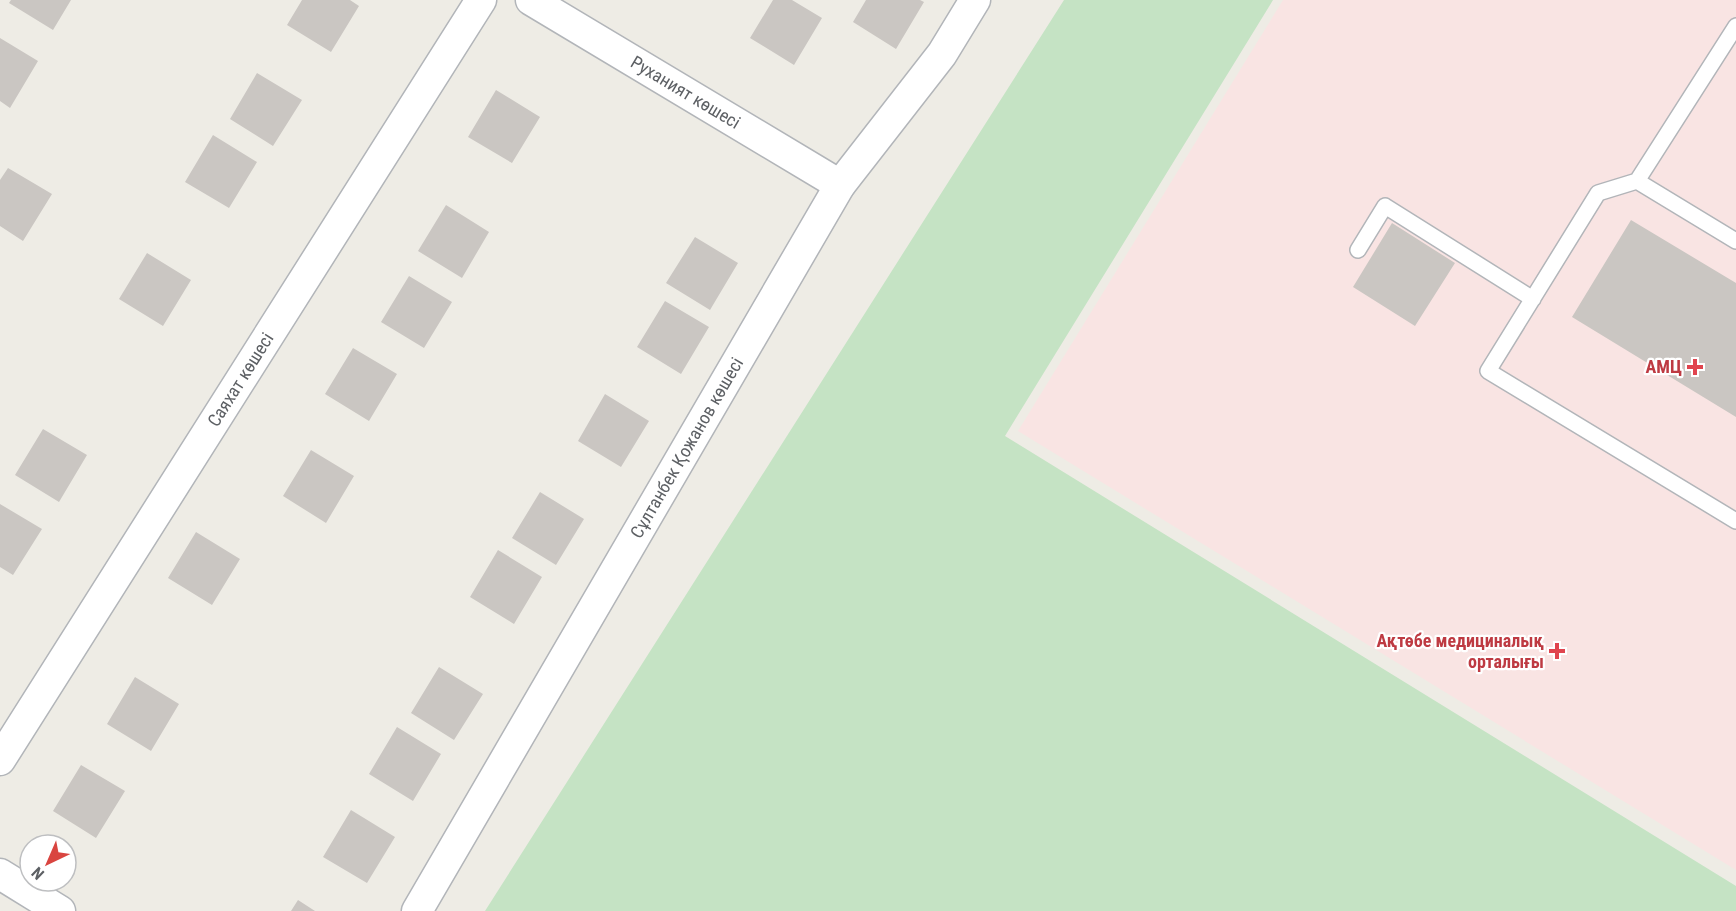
<svg xmlns="http://www.w3.org/2000/svg" width="1736" height="911" font-family="'Roboto Condensed',sans-serif">
<rect width="100%" height="100%" fill="#eeece5"/>
<path fill="#f9e4e3" d="M1283,0H1736V870L1018,431Z"/>
<path fill="#c5e3c4" d="M1064,0H1273L1005,436L1736,886V911H485Z"/>
<path fill="#cac6c2" d="M11,0H71L53,30L9,3Z
M302,0H350L359,6L331,52L287,25Z
M773,0H792L822,18L794,65L750,38Z
M866,0H920L924,2L896,49L853,22Z
M0,38L38,61L10,108L0,101Z
M257,73L302,100L273,146L230,119Z
M496,90L540,117L512,163L468,137Z
M213,135L257,162L229,208L185,182Z
M8,168L52,194L23,241L0,226V180Z
M446,205L489,232L462,278L418,251Z
M1631,220L1736,283V417L1572,317Z
M1392,223L1455,263L1415,326L1353,287Z
M695,237L738,263L710,310L666,283Z
M147,253L191,280L163,326L119,299Z
M409,276L452,302L424,348L381,322Z
M665,301L709,327L681,374L637,347Z
M353,348L397,374L369,421L325,394Z
M605,394L649,421L621,467L578,441Z
M43,429L87,455L59,502L15,475Z
M311,450L354,476L326,523L283,496Z
M540,492L584,519L556,565L512,538Z
M0,504L42,529L13,575L0,567Z
M196,532L240,559L212,605L168,578Z
M498,550L542,577L514,624L470,597Z
M439,667L483,694L454,740L411,713Z
M135,677L179,704L151,751L107,724Z
M397,727L441,754L413,801L369,774Z
M81,765L125,791L96,838L53,811Z
M351,810L395,837L367,883L323,857Z
M298,900L315,911H291Z"/>
<g fill="none" stroke-linecap="round" stroke-linejoin="round">
<defs>
<path id="service" d="M1736,26L1637,181L1598,193L1488,371L1736,521
M1637,181L1736,241
M1358,250L1385,206L1533,299"/>
<g id="minor">
<path id="s1" d="M531,0L840,185"/>
<path id="s2" d="M0,760L481,0"/>
<path d="M0,874L60,911"/>
<path id="s3" d="M417,911L840,185L942,54L975,0"/>
</g>
</defs>
<use href="#service" stroke="#b2b5b9" stroke-width="18"/>
<use href="#minor" stroke="#b2b5b9" stroke-width="33"/>
<use href="#service" stroke="#fff" stroke-width="15"/>
<use href="#minor" stroke="#fff" stroke-width="30"/>
</g>
<g fill="#e0444e" stroke="#fff" stroke-width="2">
<path d="M1692 358h6v6h6v6h-6v6h-6v-6h-6v-6h6z"/>
<path d="M1554 642h6v6h6v6h-6v6h-6v-6h-6v-6h6z"/>
</g>
<g text-anchor="middle" stroke-width="4.5" stroke-linejoin="round" paint-order="stroke">
<g font-size="18" fill="#5d6064" stroke="#fff">
<text dy="6" stroke="none"><textPath href="#s1" startOffset="180">Руханият көшесі</textPath></text>
<text dy="6" stroke="none"><textPath href="#s2" startOffset="450">Саяхат көшесі</textPath></text>
<text dy="6" stroke="none"><textPath href="#s3" startOffset="536">Сұлтанбек Қожанов көшесі</textPath></text>
</g>
<g font-size="18" font-weight="bold" fill="#be3a42" stroke="#fff" text-anchor="end">
<text x="1682" y="373">АМЦ</text>
<text x="1544" y="647">Ақтөбе медициналық<tspan x="1544" dy="21">орталығы</tspan></text>
</g>
</g>
<g transform="translate(48 863) rotate(224)"><circle r="28" fill="#ffffff" stroke="#bebfc1" stroke-width="1.5"/>
<path d="M0-4.5L10 22L0 15L-10 22Z" fill="#d94540"/>
<text y="-9" font-size="16" font-weight="bold" text-anchor="middle" fill="#5d6064">N</text>
</g>
</svg>
